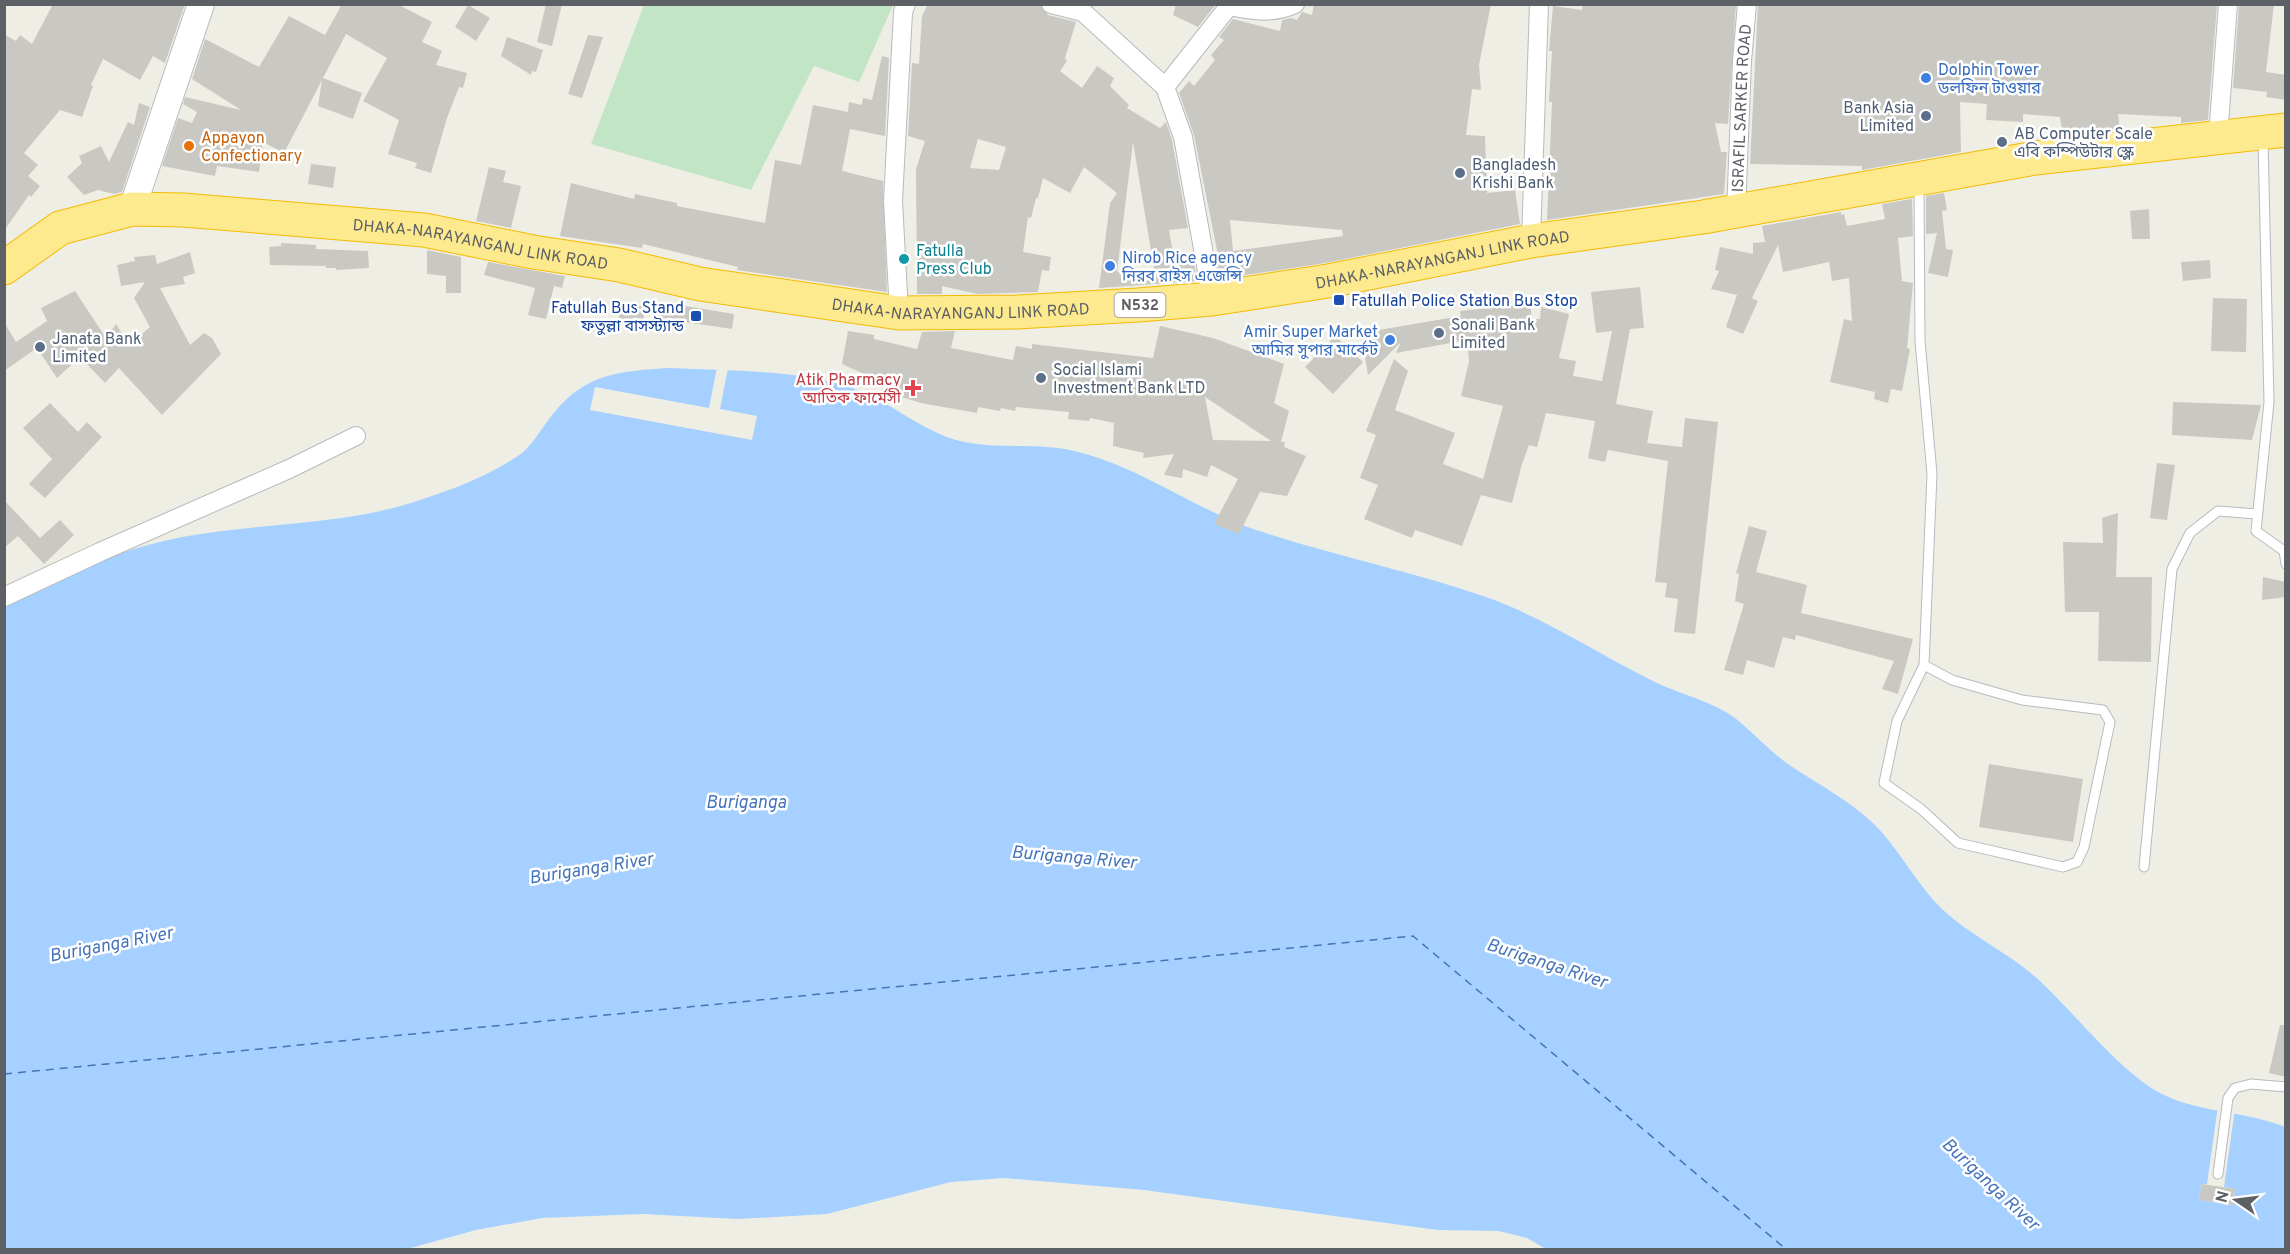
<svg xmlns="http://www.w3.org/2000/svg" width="2290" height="1254" font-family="Overpass,'Noto Sans Bengali',sans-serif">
<rect width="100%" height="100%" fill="#efeee5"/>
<path fill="#c2e6c5" d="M644,5V4L893,5L859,82L814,66L751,190L591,144Z"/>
<path fill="#a5d0ff" d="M670,368C731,371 794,369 852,388C890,401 921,431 960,441C996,450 1033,442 1070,450C1136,464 1192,508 1256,530C1331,555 1411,571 1486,597C1545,618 1595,652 1651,680C1678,694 1710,700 1735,718C1754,733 1770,752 1791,766C1819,785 1849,800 1874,824C1900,850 1916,884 1943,910C1972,937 2010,953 2040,981C2074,1013 2115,1065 2153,1089C2191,1113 2244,1110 2285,1127V1249H1546L1527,1238L1499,1231L1438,1230L1144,1190L1004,1178L951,1182L827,1214L738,1219L642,1214L542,1218L476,1230L407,1249L5,1250V605C59,575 120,549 182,537C262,522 346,526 423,499C457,488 493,474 522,453C535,442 542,427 553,414C585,373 621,371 670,368Z"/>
<path fill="#efeee5" d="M717,367L728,368L720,409L757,416L752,440L590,410L595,387L709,408Z
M2218,1106L2235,1109L2224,1187L2235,1189L2233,1205L2199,1200L2202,1184H2207Z"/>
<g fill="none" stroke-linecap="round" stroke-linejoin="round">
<path stroke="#4474ba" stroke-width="1.5" stroke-dasharray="8 6" stroke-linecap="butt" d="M4,1074L1413,936L1787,1250"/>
</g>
<path fill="#cac8c2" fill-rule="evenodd" d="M53,4H185L165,63L153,56L140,80L103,59L91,85L93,86L82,117L60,110L24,153L38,165L28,176L40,186L31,197L29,195L4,231V34L16,41L20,35L32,44Z
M342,4H397L432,22L422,42L442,51L436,65L467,73L463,88L459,87L447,118L431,173L415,168L417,163L388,154L399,120L363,101L387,58L346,34L323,78L362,93L353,119L318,106L322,80L284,153L263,142L259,172L217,166L215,176L162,166L178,118L192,123L197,112L183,104L185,97L241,110L192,79L205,39L259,67L289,16L325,35Z
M546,4H562L552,46L537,42Z
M928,4H1040L1048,15L1076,22L1065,58L1067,61L1060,71L1082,88L1097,66L1114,78L1110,86L1129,105L1127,108L1160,128L1166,122L1172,140L1188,228L1169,230L1175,264L1194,263L1197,281L1099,288L1110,203L1117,193L1084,167L1070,193L1043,178L1038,198H1036L1031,218L1028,217L1023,252L1051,257L1049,271L1042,270L1038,292L977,294L942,286V294H917L916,169L925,141L908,136L912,63L919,64L922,16ZM978,139L1006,147L999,170L970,168ZM1133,142L1154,269L1117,272Z
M1176,4H1216L1198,27L1173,15Z
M1314,4H1491L1479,65L1481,90L1472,89L1466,135L1485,136L1487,193L1515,190L1520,224L1325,263L1220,279L1216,260H1219L1194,135L1179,93L1189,81L1194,86L1215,60L1211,55L1224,40L1219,37L1233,19L1280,31L1282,20L1291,18L1297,20L1302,12L1312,15ZM1230,220L1342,230L1343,236L1233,251Z
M1583,4H1736L1728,124L1715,123L1721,152H1727L1724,194L1547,220L1552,102H1549L1552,51H1549L1553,6L1582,10Z
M1758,4H2217L2208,120L2181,123V117L2118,114L2120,130L2063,136L2060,117L2023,114V122L1986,120L1987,104L1960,102L1961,152L1862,170V166L1750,164Z
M2239,4H2274L2266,72L2286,75V100L2266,97L2267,92L2233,88Z
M468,5L490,18L476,41L455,27Z
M588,35L603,37L582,98L568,94Z
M507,37L543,50L536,72L532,71L531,75L501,56Z
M882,56L889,58L885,136L850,129L842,171L883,181L887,292L737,270L738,267L643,244L642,248L560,236L571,183L634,199L635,194L677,203V206L765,223L775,160L801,165L813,105L848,112L849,102L862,105L863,98L872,100Z
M139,103L150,107L122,192L114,194L98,190L84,195L67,177L82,163L79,156L101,146L109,162L128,122L134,125Z
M311,164L336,167L333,188L308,184Z
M489,167L506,171L503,182L521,186L511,228L476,221Z
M1944,193L1947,210L1942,211L1946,249L1953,250L1948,277L1928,273L1937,233L1926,234V196Z
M1912,199L1913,236L1898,238L1902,281L1913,283L1907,348L1910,349L1902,391L1891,389L1888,403L1874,399L1875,392L1830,382L1844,319L1852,321L1849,278L1832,281L1829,262L1783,272L1778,245L1752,298L1758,301L1743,334L1726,327L1737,295L1711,289L1719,271L1715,270L1720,247L1753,254V243L1765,242L1762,226L1841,212V215L1844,214L1847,226L1885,219L1882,204Z
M2149,209L2150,239H2132L2130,211Z
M281,243L316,245V249L368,251L369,268L336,270V268H326V266L270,265L269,247L281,246Z
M427,250L461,257V293H446V276L427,274Z
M190,252L195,273L183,277L185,284L160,288L190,345L204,333L212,338L221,354L162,415L119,368L105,383L80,357L57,378L37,348L4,371V322L16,342L47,321L41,308L75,291L106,338L116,324L129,345L150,327L134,298L145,282L121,286L117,265L135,261L134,257L155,255L157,264Z
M2210,260L2211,278L2183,281L2181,262Z
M488,262L565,276L562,288L554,286L546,319L528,315L535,288L484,275Z
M1640,287L1644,328L1630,329L1616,404L1653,411L1647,443L1682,447L1685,418L1718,422L1695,634L1674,632L1678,599L1665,597L1667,583L1655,582L1668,461L1608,450L1605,462L1588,458L1595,421L1546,413L1537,447L1529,445L1522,464L1512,503L1481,495L1462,546L1415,530L1412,538L1364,519L1378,485L1360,478L1376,435L1366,431L1394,359L1408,371L1395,410L1455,433L1443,464L1483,479L1503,406L1461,396L1469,361L1467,340L1396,353L1401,342L1368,375L1361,333L1461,316L1460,311L1530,304L1532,319H1540L1541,307L1569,314L1559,358L1576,361L1573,376L1602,381L1612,331L1596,333L1591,292Z
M2213,298L2247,299L2246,352L2211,351Z
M622,302L645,307L642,331L617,325Z
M661,302L734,314L732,329L658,318Z
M1160,326L1213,338L1284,364L1274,403L1289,411L1281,442H1285L1284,447L1306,456L1287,496L1260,492L1239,534L1214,524L1238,479L1211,465L1207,477L1183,469L1182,478L1164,475L1174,454L1143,458L1144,453L1113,446L1114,423L1090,418L1089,421L1068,419L1069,412L1016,407L1015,411L1001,408L1000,411L978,407L977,413L921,403L902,397L904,392L865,379L866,375L842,364L848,331L874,335V339L917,349L922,332L955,331L951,348L1013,360L1016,346L1032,349V344L1153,358ZM1205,397L1271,441L1213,440Z
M1335,336L1363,362L1333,394L1305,367Z
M2173,402L2261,405L2252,440L2172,435Z
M50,403L78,432L87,422L102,437L45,498L29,484L52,459L23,428Z
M2157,463L2175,465L2167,520L2150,518Z
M4,500L40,538L60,520L74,535L44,564L18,536L4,548Z
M2118,513L2116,577H2152L2151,662L2098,661L2099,612H2065L2063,542L2103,543L2102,518Z
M1749,526L1767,531L1756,572L1807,585L1801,613L1913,639L1898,694L1882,689L1894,661L1796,635L1795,640L1783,637L1774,668L1747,660L1743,675L1724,670L1744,604L1735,601L1739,574L1736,573Z
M2263,577L2286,582V597L2262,600Z
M1989,764L2083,779L2073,842L1979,827Z
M2280,1025H2286V1077L2269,1073Z
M2202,1184L2235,1189L2233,1205L2199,1200Z"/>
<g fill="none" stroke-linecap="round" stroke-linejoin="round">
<defs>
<path id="lane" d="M2263,138L2269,402L2256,531L2284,551L2286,564
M1919,185L1920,341L1932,474L1924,665L1897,721L1884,783L1921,809L1958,843L2063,867L2077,862L2084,847L2110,722L2103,710L2022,700L1952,680L1924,665
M2144,867L2172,569L2190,533L2218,511L2257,514
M2218,1174L2228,1098L2235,1088L2251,1084L2286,1087"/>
<g id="street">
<path d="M1051,4L1083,12L1165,87"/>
<path d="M2218,137L2228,4"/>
<path id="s1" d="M1736,212L1742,61L1747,4"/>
<path d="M1531,241L1539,4"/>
<path d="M1212,299L1183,137L1165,87L1229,6C1254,11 1272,14 1295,4"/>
<path d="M899,313L893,201L903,12L906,4"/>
<path d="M4,597L100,552L289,469L356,436"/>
</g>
<path id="secondary" d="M132,209L201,4"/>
<g id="highway">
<path id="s2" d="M4,268L60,228L132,209L183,210L424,230L533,252L619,265L700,284L899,313L1017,312L1138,305L1212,299L1328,281L1531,241L1703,217L2035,158L2286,130"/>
</g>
</defs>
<use href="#lane" stroke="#b7babf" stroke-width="11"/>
<use href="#street" stroke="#b7babf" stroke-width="20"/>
<use href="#secondary" stroke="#b8bbc1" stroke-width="28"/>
<use href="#highway" stroke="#f3bb01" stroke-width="35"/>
<use href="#lane" stroke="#fff" stroke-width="9"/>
<use href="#street" stroke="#fff" stroke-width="18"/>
<use href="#secondary" stroke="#fff" stroke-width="26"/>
<use href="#highway" stroke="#fdea8e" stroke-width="33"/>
</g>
<g fill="#3f7fe0" stroke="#fff" stroke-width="2">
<circle cx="1926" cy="78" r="6"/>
<circle cx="1110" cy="266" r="6"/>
<circle cx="1390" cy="340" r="6"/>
</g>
<g fill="#5c6f8a" stroke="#fff" stroke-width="2">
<circle cx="1926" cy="116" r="6"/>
<circle cx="2002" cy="142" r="6"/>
<circle cx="1460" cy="173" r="6"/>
<circle cx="1439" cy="333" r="6"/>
<circle cx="40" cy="347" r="6"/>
<circle cx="1041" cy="378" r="6"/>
</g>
<circle fill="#e8710a" stroke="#fff" stroke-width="2" cx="189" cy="146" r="6"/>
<circle fill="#0f9aa8" stroke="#fff" stroke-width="2" cx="904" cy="259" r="6"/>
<g fill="#1a4fb4" stroke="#fff" stroke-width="2">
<rect x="1333" y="294" width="12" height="12" rx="3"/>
<rect x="690" y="310" width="12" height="12" rx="3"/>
</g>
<path fill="#e0444e" stroke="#fff" stroke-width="2" d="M910 379h6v6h6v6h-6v6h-6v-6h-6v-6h6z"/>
<g text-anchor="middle" stroke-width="5" stroke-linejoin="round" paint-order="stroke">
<rect fill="#fff" stroke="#8e9093" stroke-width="1.5" x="1114.5" y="293" width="51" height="24" rx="4.5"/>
<g font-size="15" font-weight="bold" fill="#5d6065">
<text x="1140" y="310">N532</text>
</g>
<g font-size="16" fill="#366cbe" stroke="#fff" text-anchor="start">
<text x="1938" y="75">Dolphin Tower<tspan x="1938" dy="18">ডলফিন টাওয়ার</tspan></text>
<text x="1122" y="263">Nirob Rice agency<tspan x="1122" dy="18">নিরব রাইস এজেন্সি</tspan></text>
<text x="1378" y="337" text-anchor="end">Amir Super Market<tspan x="1378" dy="18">আমির সুপার মার্কেট</tspan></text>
</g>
<g font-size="16" fill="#4e5e75" stroke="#fff" text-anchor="start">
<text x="1914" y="113" text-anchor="end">Bank Asia<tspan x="1914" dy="18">Limited</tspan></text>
<text x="2014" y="139">AB Computer Scale<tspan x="2014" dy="18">এবি কম্পিউটার স্কেল</tspan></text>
<text x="1472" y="170">Bangladesh<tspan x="1472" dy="18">Krishi Bank</tspan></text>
<text x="1451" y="330">Sonali Bank<tspan x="1451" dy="18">Limited</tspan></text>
<text x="52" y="344">Janata Bank<tspan x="52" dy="18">Limited</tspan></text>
<text x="1053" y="375">Social Islami<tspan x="1053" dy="18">Investment Bank LTD</tspan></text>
</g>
<g font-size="16" fill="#5d6065" stroke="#fff">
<text dy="6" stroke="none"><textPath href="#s1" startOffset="104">ISRAFIL SARKER ROAD</textPath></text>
<text dy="6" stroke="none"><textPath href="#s2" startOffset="494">DHAKA-NARAYANGANJ LINK ROAD</textPath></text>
<text dy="6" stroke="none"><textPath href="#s2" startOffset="1466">DHAKA-NARAYANGANJ LINK ROAD</textPath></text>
<text dy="6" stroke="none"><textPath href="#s2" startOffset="980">DHAKA-NARAYANGANJ LINK ROAD</textPath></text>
</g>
<g font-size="16" fill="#c56008" stroke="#fff" text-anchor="start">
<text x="201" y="143">Appayon<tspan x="201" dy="18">Confectionary</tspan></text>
</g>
<g font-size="16" fill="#0d838f" stroke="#fff" text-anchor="start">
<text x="916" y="256">Fatulla<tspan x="916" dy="18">Press Club</tspan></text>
</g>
<g font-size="16" fill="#164399" stroke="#fff" text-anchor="start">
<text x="1351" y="306">Fatullah Police Station Bus Stop</text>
<text x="684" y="313" text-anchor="end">Fatullah Bus Stand<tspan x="684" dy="18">ফতুল্লা বাসস্ট্যান্ড</tspan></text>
</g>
<g font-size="16" fill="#be3a42" stroke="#fff" text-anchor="end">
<text x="901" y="385">Atik Pharmacy<tspan x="901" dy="18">আতিক ফার্মেসী</tspan></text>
</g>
<g font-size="18" font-style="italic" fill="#4474ba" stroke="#fff">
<text x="746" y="808">Buriganga</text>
<text transform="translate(1074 857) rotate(5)" y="6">Buriganga River</text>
<text transform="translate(591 868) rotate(-9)" y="6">Buriganga River</text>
<text transform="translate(111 944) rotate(-11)" y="6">Buriganga River</text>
<text transform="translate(1547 963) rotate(18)" y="6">Buriganga River</text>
<text transform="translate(1991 1184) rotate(43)" y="6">Buriganga River</text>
</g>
</g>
<rect width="2290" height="1254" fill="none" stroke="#5d6065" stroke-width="12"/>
<g transform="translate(2236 1200) rotate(284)" stroke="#ffffff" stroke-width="4.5" paint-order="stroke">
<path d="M0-4.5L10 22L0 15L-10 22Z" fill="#5d6065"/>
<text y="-9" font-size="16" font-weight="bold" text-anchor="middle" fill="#5d6065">N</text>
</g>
</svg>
